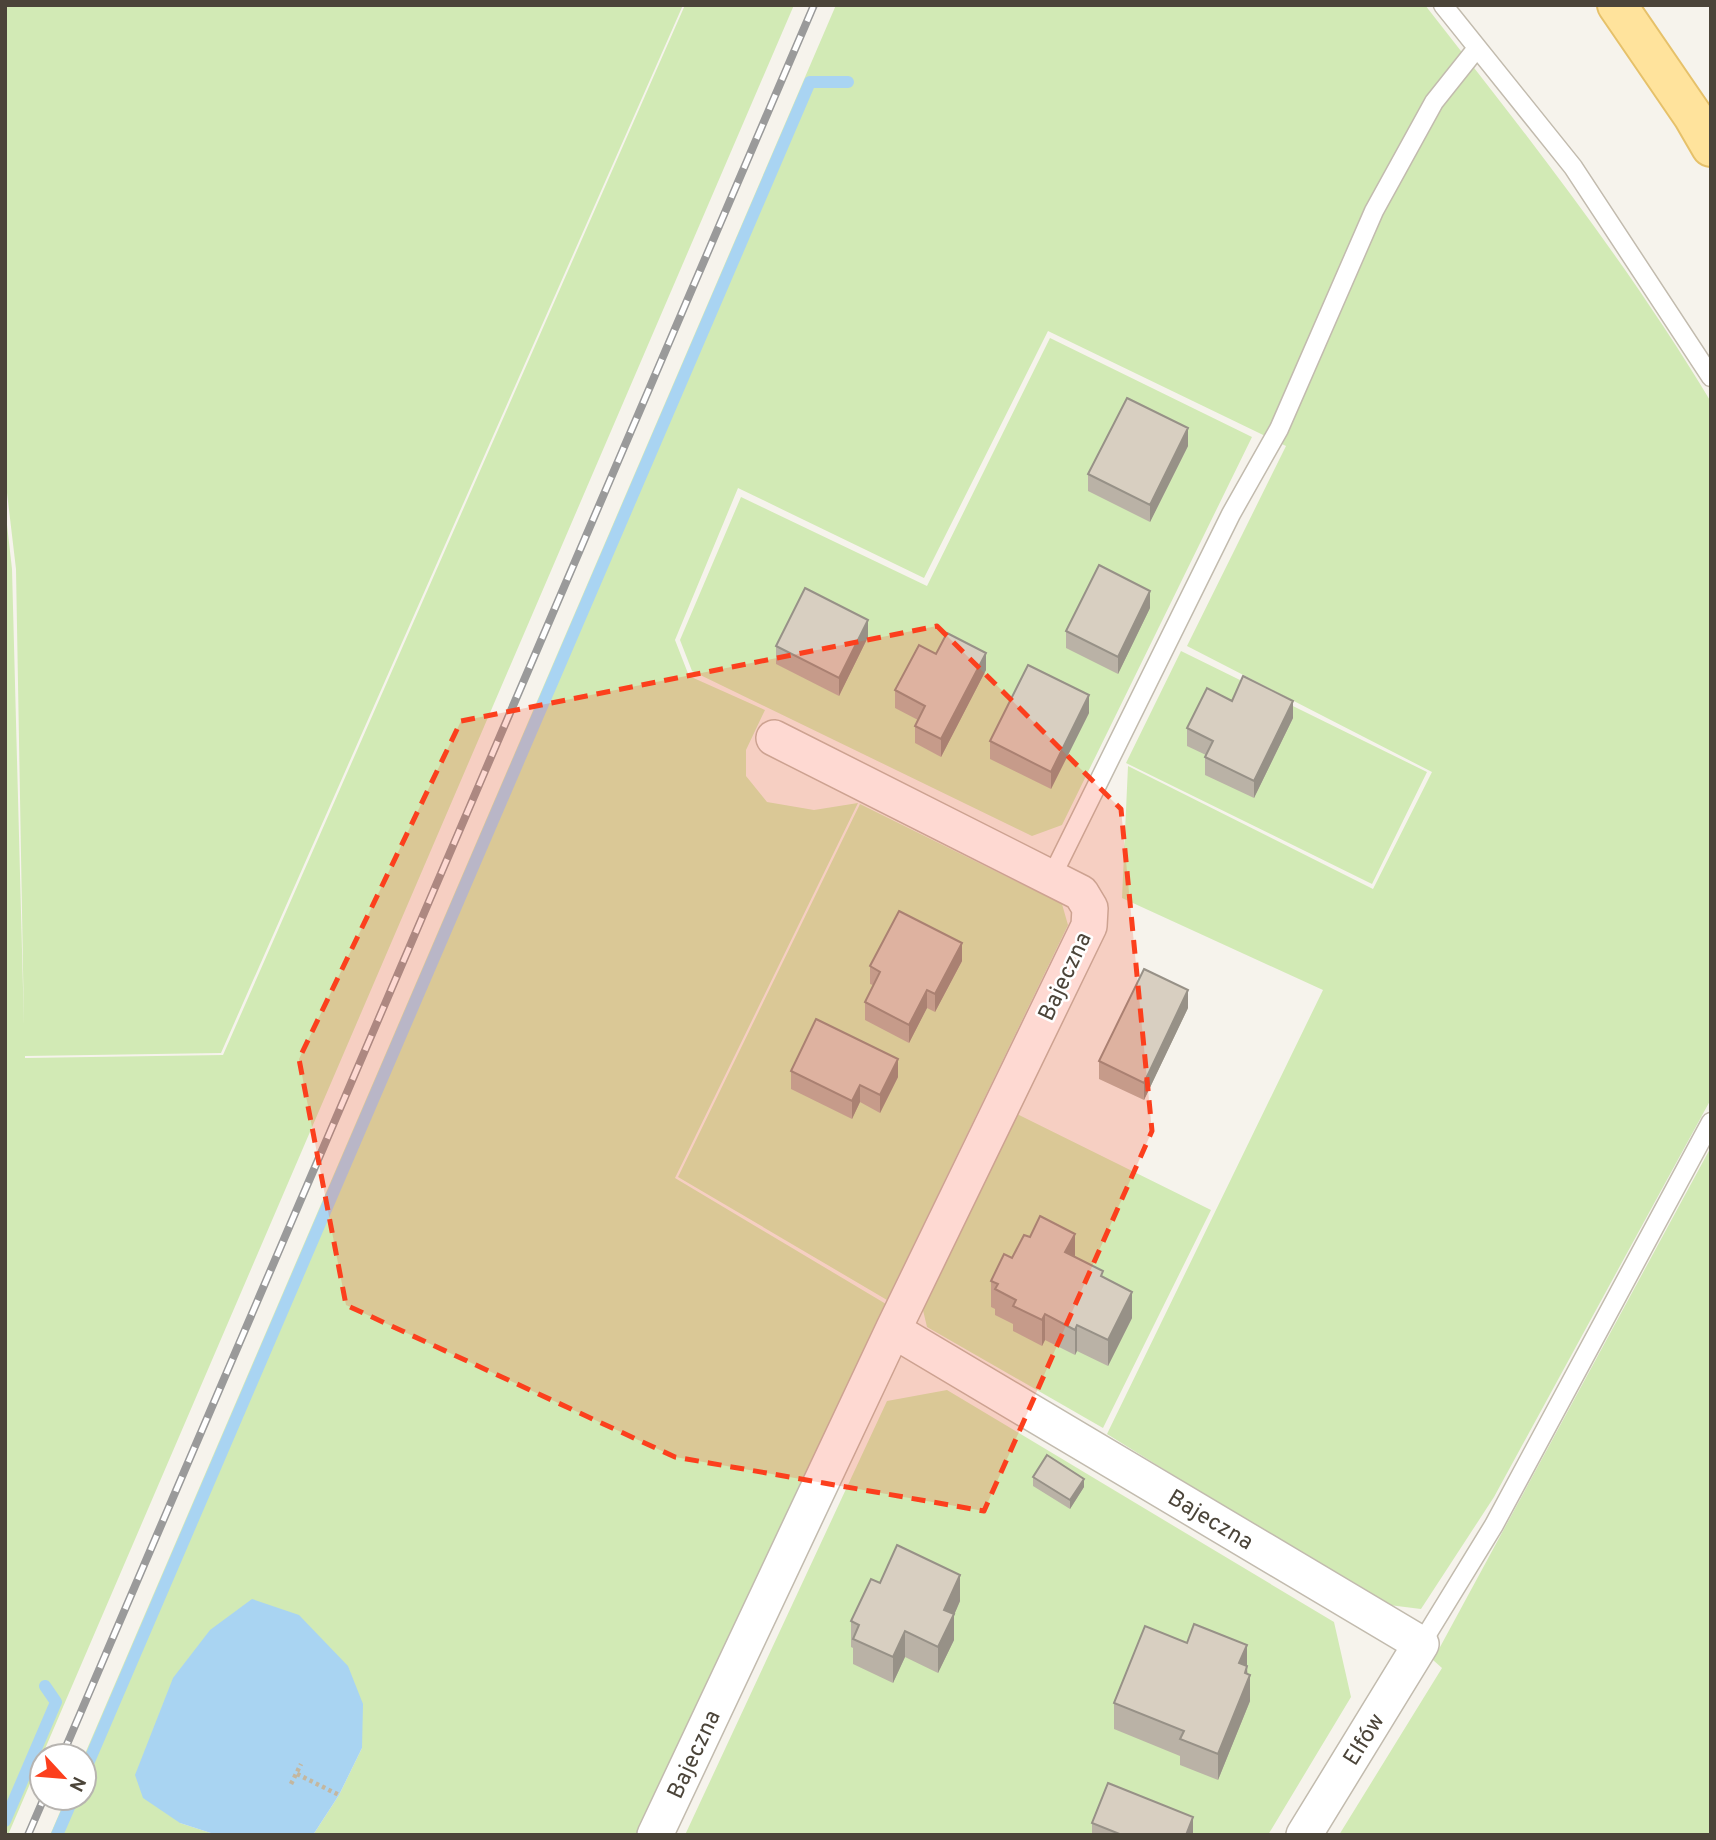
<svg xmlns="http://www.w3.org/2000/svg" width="1716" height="1840" font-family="Overpass,sans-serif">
<rect width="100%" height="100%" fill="#f6f3ec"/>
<path fill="#d2eab5" d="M5,5H683L221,1053L25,1056V1058L223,1055L685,5H794L8,1835H5V507L12,569L24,1026L16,569L5,476Z
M836,5H1425C1526,134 1627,262 1711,402V1099L1494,1497L1421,1609L1381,1604L1107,1434L1323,990L1122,898L1128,766L1373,889L1432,772L1187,646L1286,446L1048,331L924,578L738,488L675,640L689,676L765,710L746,750V776L767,802L814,810L858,803L675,1178L891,1307L642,1835H313L339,1795L362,1748L180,1823L217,1835H50L66,1798H84V1756Z
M1050,338L1252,437L1062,825L1032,836L692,671L680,640L741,497L927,586Z
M1181,651L1427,772L1372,884L1126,763Z
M860,804L1062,904L1068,925L887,1300L678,1177Z
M1017,1114L1211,1210L1103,1428L927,1327L922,1306Z
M1711,1147V1835H1339L1442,1668L1433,1660Z
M947,1390L1334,1622L1351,1697L1268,1835H685L887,1401Z"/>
<path fill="#a9d4f2" d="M252,1599L299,1615L348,1666L363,1704L362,1748L339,1795L313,1835H217L180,1823L143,1798L135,1775L173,1678L210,1630Z"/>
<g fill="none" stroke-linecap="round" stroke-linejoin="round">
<path stroke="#a9d4f2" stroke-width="12" d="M84,1773L810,82H848
M5,1821L56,1702L45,1686
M57,1835L73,1798"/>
<defs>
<path id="lane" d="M1443,5L1573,167L1711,377
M1051,878L1231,514L1279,429L1374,211L1434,102L1477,48
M1421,1644L1494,1525L1711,1122"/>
<path id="street" d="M774,738L1081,893L1090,908L1089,926L893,1330
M655,1835L893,1330L1421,1644L1304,1835"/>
<path id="primary" d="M1617,5L1693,116L1711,147"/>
</defs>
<use href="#lane" stroke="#c2bbae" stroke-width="21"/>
<use href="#street" stroke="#c2bbae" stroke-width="38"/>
<use href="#primary" stroke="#e6c16a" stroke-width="42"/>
<path stroke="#c4b79f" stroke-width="4.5" stroke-dasharray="3.5 3.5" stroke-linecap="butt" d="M297,1774L339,1795
M291,1784L301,1764"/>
<use href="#lane" stroke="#fff" stroke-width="18"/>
<use href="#street" stroke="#fff" stroke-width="35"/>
<use href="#primary" stroke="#ffe39c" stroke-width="38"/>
<defs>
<path id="rail" d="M62,1756L814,5
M28,1835L44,1798"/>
</defs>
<use href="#rail" stroke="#9a9a9a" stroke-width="8"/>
<use href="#rail" stroke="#fff" stroke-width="5" stroke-dasharray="16" stroke-linecap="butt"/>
</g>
<path fill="#bab2a6" d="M1188,446L1150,522L1088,491V474Z
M1150,608L1118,674L1066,648V631Z
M868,637L839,696L776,664V646Z
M986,670L941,757L915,743V726L918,720L895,708V690Z
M1232,701L1293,718L1254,798L1205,775V757L1206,755L1187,746V728Z
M1089,713L1051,789L990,759V741Z
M962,961L935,1012L927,1008L909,1043L865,1020V1002L873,985L870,984V966Z
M1188,1008L1144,1100L1099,1079V1061Z
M791,1071L898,1077L880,1113L860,1102L852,1119L791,1089Z
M1075,1257L1103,1277L1132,1318L1108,1366L1077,1351L1075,1355L1045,1340L1042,1346L1013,1331V1324L995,1315V1309L991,1307V1281L1012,1258Z
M1033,1477L1084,1487L1070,1509L1033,1486Z
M880,1583L960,1601L954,1615V1640L938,1673L905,1657L893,1683L853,1664V1648L851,1647V1621Z
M1187,1643L1247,1666L1250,1701L1218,1780L1180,1765V1756L1114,1729V1703Z
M1092,1823L1193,1834L1092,1835Z"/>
<path fill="#979187" d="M1188,428V446L1150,522V505Z
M1150,591V608L1118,674V657Z
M868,620V637L839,696V678Z
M986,653V670L941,757V739Z
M1089,695V713L1051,789V772Z
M1293,701V718L1254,798V781Z
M962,943V961L935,1012V994Z
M927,990V1008L909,1043V1025Z
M1188,990V1008L1144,1100V1083Z
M898,1059V1077L880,1113V1095Z
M860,1085V1102L852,1119V1101Z
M1075,1234V1259L1065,1252Z
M1132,1292V1318L1108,1366V1340Z
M1045,1314V1340L1042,1346V1320Z
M1077,1325V1351L1075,1355V1330Z
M1084,1479V1487L1070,1509V1500Z
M960,1575V1601L954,1615V1640L938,1673V1647L944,1610Z
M905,1631V1657L893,1683V1657Z
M1247,1645V1682L1250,1675V1701L1218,1780V1754L1239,1663Z
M1193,1817V1835H1186Z"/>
<path fill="#d8cfc1" stroke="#979187" stroke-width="2" d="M1127,398L1188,428L1150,505L1088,474Z
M1099,565L1150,591L1118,657L1066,631Z
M805,588L868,620L839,678L776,646Z
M947,633L986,653L941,739L915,726L925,706L895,690L919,645L936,654Z
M1028,665L1089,695L1051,772L990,741Z
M1243,676L1293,701L1254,781L1205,757L1213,741L1187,728L1207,688L1232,701Z
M899,911L962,943L935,994L927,990L909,1025L865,1002L880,972L870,966Z
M1144,969L1188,990L1144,1083L1099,1061Z
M816,1019L898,1059L880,1095L860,1085L852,1101L791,1071Z
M1040,1216L1075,1234L1065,1252L1103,1271L1101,1276L1132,1292L1108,1340L1077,1325L1075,1330L1045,1314L1042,1320L1013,1306L1016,1300L995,1289L998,1284L991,1281L1004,1254L1012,1258L1024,1235L1030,1237Z
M1047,1455L1084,1479L1070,1500L1033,1477Z
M897,1545L960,1575L944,1610L954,1614L938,1647L905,1631L893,1657L853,1639L859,1625L851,1621L871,1579L880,1583Z
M1194,1624L1247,1645L1239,1663L1247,1666L1245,1673L1250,1675L1218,1754L1180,1739L1184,1731L1114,1703L1145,1626L1187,1643Z
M1108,1783L1193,1817L1186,1835H1122L1092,1823Z"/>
<path fill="#fc3f1d" fill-opacity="0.2" stroke="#fc3f1d" stroke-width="5" stroke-dasharray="14 9" stroke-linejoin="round" d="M937,626L1121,809L1152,1131L984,1511L675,1457L346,1305L299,1059L461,721Z"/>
<g text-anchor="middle" stroke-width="5" stroke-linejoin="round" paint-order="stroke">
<g font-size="23" fill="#4b4439" stroke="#fff">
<text transform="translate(1064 976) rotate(-65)" y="8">Bajeczna</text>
<text transform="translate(1211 1519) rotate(31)" y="8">Bajeczna</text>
<text transform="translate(1363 1739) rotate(-58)" y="8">Elfów</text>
<text transform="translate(693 1754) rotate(-65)" y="8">Bajeczna</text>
</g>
</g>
<rect width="1716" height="1840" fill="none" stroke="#4b4439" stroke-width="14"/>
<g transform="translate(63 1777) rotate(116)"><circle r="33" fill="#ffffff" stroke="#b7b4b0" stroke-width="2"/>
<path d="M0-5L12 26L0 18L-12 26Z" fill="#fc3f1d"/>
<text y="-10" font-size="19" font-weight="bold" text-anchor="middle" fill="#4b4439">N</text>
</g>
</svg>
